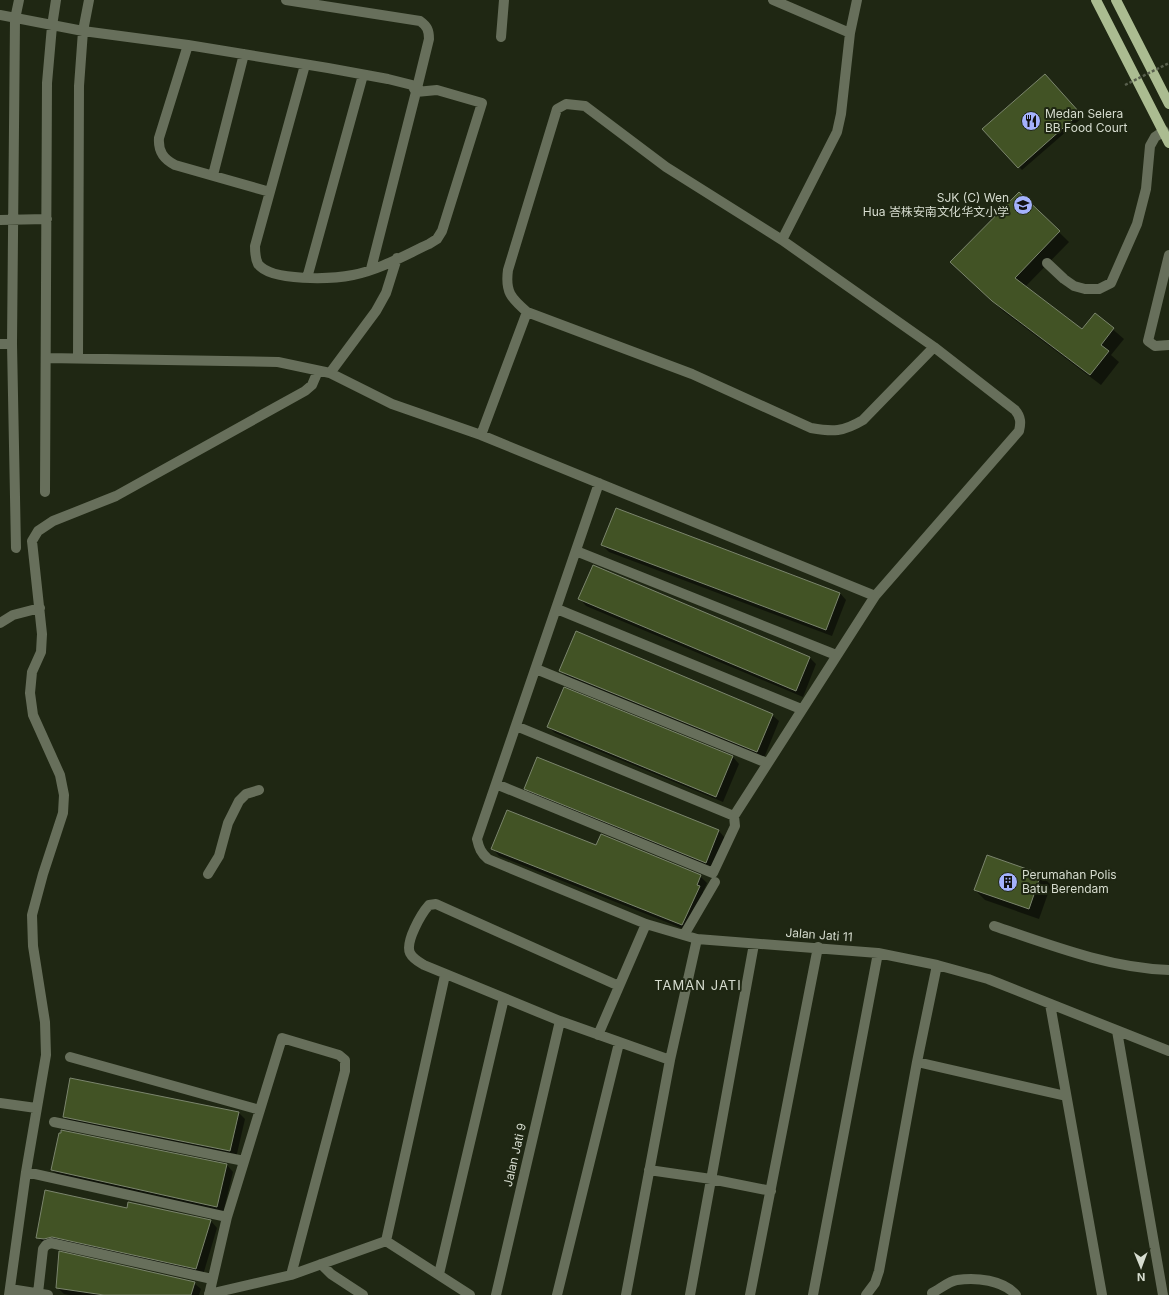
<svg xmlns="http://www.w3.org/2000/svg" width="1169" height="1295" font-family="Inter,'Noto Sans SC',sans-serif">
<rect width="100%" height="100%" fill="#1f2713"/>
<path fill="#0007" d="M1045,76L1083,117L1022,170L983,129Z
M1019,193L1069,242L1025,287L1082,331L1095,314L1124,339L1111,355L1119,362L1101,385L1003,311L962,272Z
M602,545L840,593L846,600L832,636L609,552Z
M593,567L810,658L816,664L803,697L586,606L580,599Z
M560,670L772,715L779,721L764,758L567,677Z
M564,689L733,757L739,764L723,802L555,733L548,727Z
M538,758L719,831L725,838L713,869L532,795L525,788Z
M597,846L700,876L707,883L703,892L706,894L689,931L499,856L493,849Z
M987,856L1041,875L1051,885L1039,919L985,900L975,890Z
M238,1112L245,1119L236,1158L71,1124L64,1117Z
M227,1165L233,1172L223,1213L59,1176L52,1170Z
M211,1221L217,1228L203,1275L44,1244L38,1237Z
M194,1283L201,1289L199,1295H70L64,1294L57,1287Z"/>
<path fill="#425325" stroke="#7b856d" d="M1045,74L1080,113L1018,168L982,129Z
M1019,192L1060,231L1015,278L1082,329L1095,313L1114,328L1101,345L1109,351L1090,375L992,301L950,262Z
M616,508L840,593L826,630L601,545Z
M593,565L810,657L796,691L578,599Z
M576,631L773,714L757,752L559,671Z
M564,687L733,756L716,797L547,727Z
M537,757L719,830L706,863L524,789Z
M507,810L596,845L601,834L701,875L697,885L700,886L682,925L491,849Z
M987,855L1041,874L1029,909L974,890Z
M70,1078L239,1112L230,1151L63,1117Z
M61,1130L227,1164L217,1207L51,1170L59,1133H61Z
M45,1190L127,1208L128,1202L211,1220L196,1269L52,1237L44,1239L36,1238Z
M59,1251L195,1282L191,1295H104L56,1288Z"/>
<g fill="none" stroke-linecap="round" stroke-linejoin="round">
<path stroke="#676f5b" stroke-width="10" d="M286,0L420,21C427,26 429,30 429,39L416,92L437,90L482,103L442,231L437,239L429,244C405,255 379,270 353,275C333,279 271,282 258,264C255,258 255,253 255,246L305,65
M773,0L850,33
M0,15L83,31L188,45L328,68L388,79L412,85L416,92L371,269
M501,37L504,0
M188,45L159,138C158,151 163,159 175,165L270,192
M213,175L244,54
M0,220L47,219
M782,240L837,132L841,114L850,33L857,0
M1169,255L1148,341L1155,346L1169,345
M1047,263L1064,279L1074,286L1085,289H1099L1111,283L1137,224L1146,189L1150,146L1155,137L1164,131
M307,278L363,75
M0,344H12
M46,358L278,362L330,373L392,404L481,435L875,596
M78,359L79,86L83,31L89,0
M330,373L376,311L386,293L397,258
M481,435L527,312
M599,483L477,839C479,848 481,853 488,859L646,924L697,939L878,953L937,965L988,979L1169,1051
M45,492L47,83L52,26L56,0
M16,548L12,344L15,19L19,0
M576,551L836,655
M557,609L801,709
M0,623L13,615L40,608
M536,669L767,763
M516,726L734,816
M496,784L713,873L735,826L734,816L875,596L1019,431C1021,423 1021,417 1015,410L934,347L782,240L666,167L585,106L566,104L557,109L508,270C505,292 511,298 527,312L692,374L811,428C833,432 843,432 863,420L934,347
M208,874L219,856L228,823L239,801L246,794L259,790
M994,926C1050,945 1109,968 1169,970
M684,935L715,882
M445,975L386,1241L470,1295
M619,986L436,904L429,905C421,914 405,942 410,953C413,959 419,962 424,965L560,1021L670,1060
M1050,1004L1102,1295
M1117,1031L1163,1295
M598,1035L646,924
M70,1057L260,1110
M917,1062L1066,1096
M0,1103L36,1108
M54,1122L244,1161
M649,1170L711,1179L771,1191
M26,1172L227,1217
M321,1264L331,1274L363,1295
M439,1274L504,998
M10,1289L48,1295
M38,1293L43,1249L46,1245L51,1243L212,1279
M932,1293C940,1289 949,1281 957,1280C976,1277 1003,1280 1016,1295
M209,1294L291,1275L386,1241
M9,1295L26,1172L46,1055L45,1022L33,946L32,915L43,874L63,813L64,795L60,775L33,715L30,693L32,672L41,652L42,634L32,541L38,531L53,521L116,496L305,391L312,385L318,371
M209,1295L227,1217L282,1038L339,1055L345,1060V1071L291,1275
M496,1295L560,1021
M557,1295L619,1043
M626,1295L670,1060L697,939
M690,1295L754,944
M750,1295L818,947
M813,1295L878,953
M866,1295L875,1283L879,1271L917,1062L937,965"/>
<path stroke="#abbc91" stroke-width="10" d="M1096,0L1169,143
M1116,0L1169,104"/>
<path stroke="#59604e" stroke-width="2.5" stroke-dasharray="3 2" stroke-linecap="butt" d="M1125,85L1169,63"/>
</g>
<defs>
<symbol id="restaurant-disc" viewBox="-11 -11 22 22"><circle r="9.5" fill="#a4b2fc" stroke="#1f2713"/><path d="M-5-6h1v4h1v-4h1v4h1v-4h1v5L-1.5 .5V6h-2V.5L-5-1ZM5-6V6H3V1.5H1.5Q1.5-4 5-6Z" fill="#111"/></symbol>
<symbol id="school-disc" viewBox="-11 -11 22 22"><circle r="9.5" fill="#a4b2fc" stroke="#1f2713"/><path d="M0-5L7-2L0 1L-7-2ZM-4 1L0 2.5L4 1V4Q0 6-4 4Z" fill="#111"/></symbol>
<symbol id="building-disc" viewBox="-11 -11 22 22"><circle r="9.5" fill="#a4b2fc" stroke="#1f2713"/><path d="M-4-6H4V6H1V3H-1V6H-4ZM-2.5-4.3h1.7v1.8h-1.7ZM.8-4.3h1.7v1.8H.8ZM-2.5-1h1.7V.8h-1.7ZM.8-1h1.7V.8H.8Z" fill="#111"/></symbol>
</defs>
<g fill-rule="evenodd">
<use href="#restaurant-disc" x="1020" y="110" width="22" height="22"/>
<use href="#school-disc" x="1012" y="194" width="22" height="22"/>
<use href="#building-disc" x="997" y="871" width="22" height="22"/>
</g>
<g text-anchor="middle" stroke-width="4" stroke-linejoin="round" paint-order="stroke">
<g font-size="12" fill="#d6dccf" stroke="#1f2713" text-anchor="start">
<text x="1045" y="118">Medan Selera<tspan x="1045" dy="14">BB Food Court</tspan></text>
<text x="1009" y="202" text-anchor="end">SJK (C) Wen<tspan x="1009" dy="14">Hua 峇株安南文化华文小学</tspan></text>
<text x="1022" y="879">Perumahan Polis<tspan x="1022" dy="14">Batu Berendam</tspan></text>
</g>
<g font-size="12" fill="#d6dccf" stroke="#1f2713">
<text transform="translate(819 935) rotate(4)" y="4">Jalan Jati 11</text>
<text transform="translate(515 1155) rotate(-77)" y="4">Jalan Jati 9</text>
</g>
<g font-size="13" letter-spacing="1" fill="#d6dccf" stroke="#1f2713">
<text x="698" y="990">TAMAN JATI</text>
</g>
</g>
<g transform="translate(1141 1267) rotate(179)" stroke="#1f2713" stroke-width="3" paint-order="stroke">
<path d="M0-3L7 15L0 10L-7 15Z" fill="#d6dccf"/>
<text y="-6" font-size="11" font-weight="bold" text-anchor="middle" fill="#d6dccf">N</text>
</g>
</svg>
